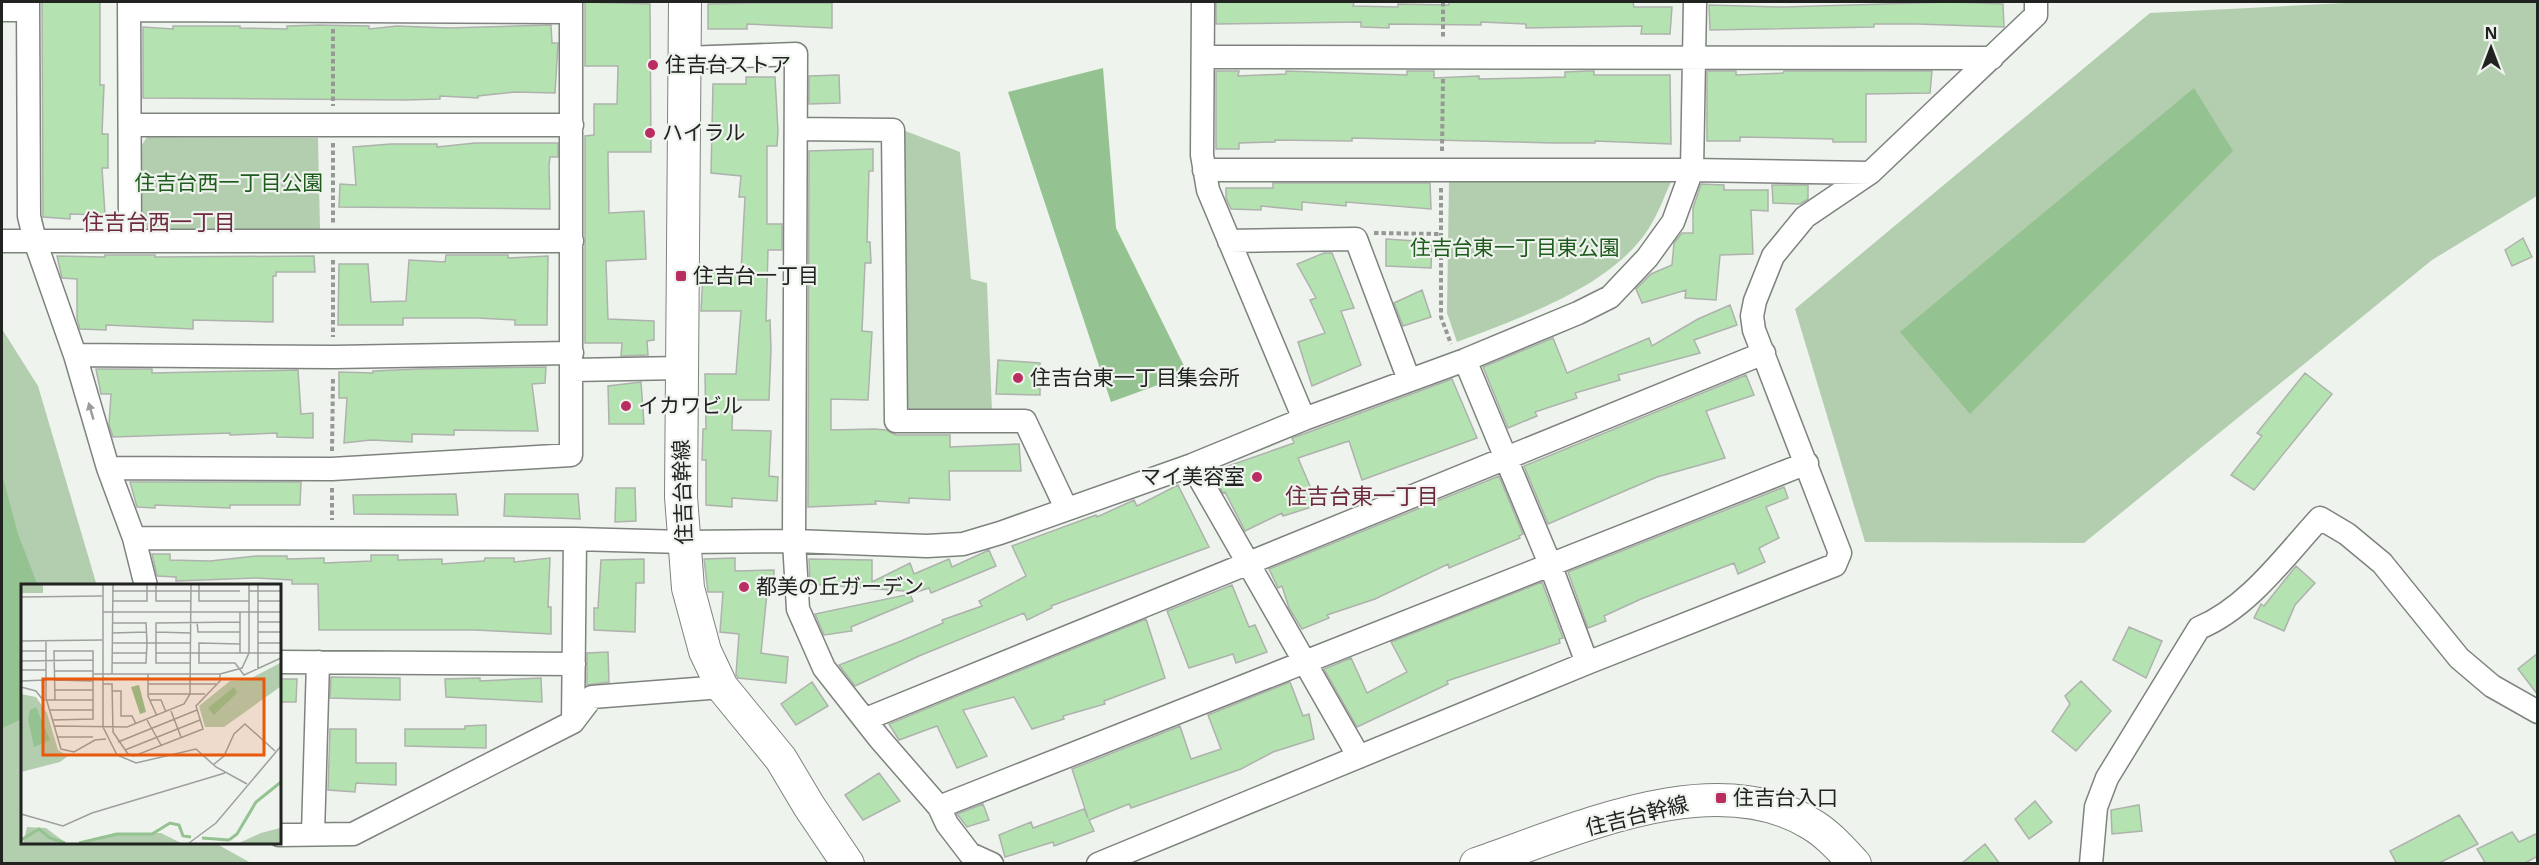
<svg xmlns="http://www.w3.org/2000/svg" width="2539" height="865" font-family="'Noto Sans','Noto Sans JP',sans-serif">
<rect width="100%" height="100%" fill="#eff3ee"/>
<path fill="#b2ceaf" d="M2364,2H2537V196L2432,260L2084,543L1865,542L1795,309L2150,13Z
M903,130L960,152L971,279L987,283L992,412L909,410L904,398Z
M147,137L318,138L320,230H149L141,222L139,149Z
M1449,180L1671,182C1664,197 1658,214 1649,228C1612,287 1519,318 1457,342L1447,313Z
M2,329L38,386L97,586H22V842L215,843L251,863H2Z"/>
<path fill="#95c291" d="M1103,68L1116,228L1188,374L1111,402L1008,92Z
M2194,88L2233,151L1970,414L1900,332Z
M2,474L18,534L38,586H22V719L2,728Z"/>
<path fill="#b4e2b0" stroke="#aeb2ad" stroke-width="1.5" d="M42,2H100V85H104L102,134H108V168H102L105,215L70,214V219L43,217Z
M585,2L650,4L651,152H608V160L609,213L644,211L646,259L606,261L608,319L654,321V340L647,341L648,355L621,356L622,343H585V136L594,135V104H617L618,66H585Z
M1216,2H1354L1353,6L1398,7V4L1449,5V2H1633L1634,7H1672L1670,34H1641L1642,26L1526,28V24L1481,22V25L1389,24V28L1361,27V22L1216,24Z
M1951,2L2003,4L2004,27L1917,24H1874V27L1710,30L1709,5L1784,7Z
M750,3H832V28L747,24V29H708V4Z
M319,25L369,26V29L397,26L449,28L551,25L552,43H558L555,93L515,92L478,96V98L440,96V99L405,100L143,98V27L173,29V26H240V28L287,29V26Z
M1216,71H1239L1238,76L1286,74V71L1407,75V71H1434V78L1479,76V79L1565,77V72L1589,71H1594V75H1670L1671,144L1595,141V143H1555L1352,138V141L1275,140V142L1239,143V149H1216Z
M1707,71H1736V75L1783,73L1784,71H1932L1930,93L1866,94V142H1833V139L1740,137V141H1707Z
M839,75L840,103L809,104V76Z
M746,77H775L778,131L777,146H767V224H782V250H768L766,321L770,320L771,349L769,400H733L732,430L771,431L769,476L778,477L777,501L732,498V507L706,505V460H702L703,429H706L705,374H736L741,311H701L703,273L741,272L745,197H739L741,176L711,173L713,84H746Z
M475,143H558V157H550L549,166L550,209L339,207L340,184L356,185L353,147L391,144H437V147Z
M873,149V171H869L867,242H870L871,263H865L862,331L872,332L868,400L831,399V430L875,429L886,430L896,435H950V447L1019,444L1021,471H949L950,500L909,498V503L875,501L876,504L808,507L809,151Z
M1273,183H1430L1431,209L1346,202V206L1302,202V210L1261,206V210L1231,209L1226,198V188H1273Z
M1701,184L1724,185V190H1768V211L1751,210L1753,254L1720,255L1716,300L1685,298L1686,290L1642,303L1636,289L1651,274L1672,265L1674,243L1682,233H1693V208Z
M1772,185H1808V199L1800,204L1773,203Z
M2523,238L2532,257L2512,266L2505,250Z
M1386,239L1432,242L1431,268L1386,266Z
M1324,253H1332L1354,308L1341,311L1361,365L1312,386L1298,342L1325,333L1310,300L1316,298L1297,264Z
M105,255H155V257L314,256L315,272H276V276H273V322L193,320V329L106,325V330L80,329L77,319V279L62,278L57,256L105,257Z
M446,255H508V258L548,256L547,325H515V320L478,318H403V325H338L339,264H368L371,302L406,301L409,260L445,262Z
M1422,290L1431,317L1403,326L1394,303Z
M1730,305L1737,325L1694,340L1700,353L1618,375L1620,380L1575,393L1577,398L1535,412L1537,416L1508,428L1483,367L1553,338L1567,373L1649,338L1652,346L1698,319Z
M998,360L1040,363V395L996,394Z
M546,367L545,383L532,384L538,431L454,430V435L412,434V442L371,440L344,443L347,398H339V372L373,373V371L418,369Z
M96,369H152V373L298,370L301,414L313,413V438L277,437V433L230,435V433L113,437L109,425L111,394H101Z
M2305,373L2332,394L2254,490L2231,475L2262,436L2257,433Z
M1746,375L1754,395L1706,411L1725,458L1657,477L1548,524L1524,466Z
M1452,379L1477,438L1362,480L1349,441L1298,458L1318,505L1283,516L1282,513L1245,531L1225,492L1223,493L1211,472L1294,443L1292,438L1309,432Z
M641,382L644,424H609L608,386Z
M1499,476L1523,534L1519,536L1520,538L1449,568L1448,564L1375,599L1327,615L1329,618L1302,629L1289,608L1282,586L1278,588L1269,569Z
M130,482H301L300,505H230V508L155,505V508L137,507Z
M1178,485L1209,547L1051,606L1052,608L1027,620L1024,613L919,656L855,686L839,665L901,641L943,623L942,620L982,606L979,601L1026,576L1012,546L1096,515L1097,517L1134,500L1137,506Z
M1784,487L1788,498L1766,507L1779,538L1759,548L1765,562L1738,574L1734,563L1641,599L1604,616L1606,621L1588,628L1568,572Z
M616,488H635L636,521L615,522Z
M456,494L458,515L354,514L353,495Z
M505,494H578L580,519L504,516Z
M989,550L996,566L931,593L929,588L917,592L810,584L809,559L872,560V582L910,563L914,574L949,559L952,567Z
M152,554H170V560L210,561L256,556H287V559L324,558V563L371,561V555H398V560L442,559V564L484,561L485,558H514V562L550,558L548,607H551V634L475,630H319L318,584H292V580L256,578L176,581V577L157,576Z
M735,558V571L774,570L773,593H767L761,653L788,657L786,683L738,678L736,674L739,634L720,632L723,592H708L704,559Z
M644,559V583H636L635,632L594,630V608H598L601,560Z
M2296,566L2315,583L2295,605L2284,631L2254,618L2261,604L2264,606Z
M1542,582L1563,638L1559,639L1560,643L1447,681L1448,684L1357,727L1324,669L1351,658L1367,693L1407,672L1391,642Z
M1232,585L1249,627L1255,625L1267,652L1236,663L1233,654L1189,668L1167,611Z
M910,594L913,601L851,627L852,631L824,635L815,614Z
M1146,619L1165,678L1104,701L1105,704L1063,716L1064,719L1032,729L1014,697L963,710L987,756L957,768L937,726L899,740L889,724Z
M2129,627L2162,641L2146,678L2113,660Z
M608,652L609,682L587,685V653Z
M2538,653V695L2518,669Z
M331,677L400,678V700L330,698Z
M480,678V681L541,678L542,702L446,697L445,679Z
M279,679H297L296,702H279Z
M2081,681L2111,711L2076,751L2052,731L2070,704L2065,696Z
M812,682L828,706L796,725L781,704Z
M1290,682L1303,716L1309,714L1314,739L1273,752L1241,769L1196,785L1131,808L1129,804L1089,820L1094,831L1054,846L1053,842L1005,857L999,835L1031,822L1033,828L1084,809L1088,818L1072,769L1180,726L1191,759L1221,749L1208,715Z
M486,725V748L405,746V729H465V726Z
M330,729H356V763H396V785L356,783L355,792L328,790Z
M879,773L900,801L863,820L845,795Z
M2035,801L2052,822L2029,839L2015,819Z
M983,804L989,820L967,827L957,814Z
M2139,805L2142,831L2112,834L2111,810Z
M2459,815L2478,844L2437,864H2397L2390,851Z
M2512,832L2519,842L2538,833V856L2523,864H2486L2477,849Z
M1985,844L2000,864H1961Z"/>
<g fill="none" stroke-linecap="round" stroke-linejoin="round">
<defs>
<path id="street" d="M28,2L29,216L35,241L75,355L108,468L134,538L146,586
M129,2L130,239
M1203,2L1202,155L1208,190L1304,419
M2,10H28
M130,10L571,12
M1203,57L1992,58
M683,58L796,54L794,541L798,609L824,668L879,738L939,807L947,824L970,854L992,864
M130,125H572
M797,129L893,130L896,421H1025L1066,508
M1204,170H1692L1870,173
M2,241H572
M1229,241L1356,239L1409,380
M75,355L334,357L572,353
M1465,360L1550,564L1587,663
M572,370L681,368
M1192,465L1359,757
M108,468L332,469L571,455V2
M134,538L575,539L683,542L794,541L927,546L963,544L1000,533L1192,465L1304,419L1465,360L1578,313L1610,297L1647,258L1673,222L1692,170L1695,2
M279,662L574,664
M866,719L1764,353
M573,722L575,539
M939,807L1807,463
M313,834L318,662
M279,835L353,834L573,722L592,697L722,687
M1098,864L1587,663L1835,565L1840,553L1754,330L1752,316L1755,301L1773,256L1805,217L1870,173L2036,15V2
M2091,864L2096,807L2107,778L2199,628C2248,608 2285,556 2320,518L2347,534L2382,563L2459,658L2492,686L2538,712"/>
<path id="secondary" d="M685,2L681,497L688,588L705,651L722,687L781,759L809,806L848,864
M1476,864C1573,831 1714,764 1811,824C1828,834 1841,849 1855,864"/>
</defs>
<use href="#street" stroke="#7e837e" stroke-width="25"/>
<use href="#secondary" stroke="#7e837e" stroke-width="34"/>
<path stroke="#959894" stroke-width="4" stroke-dasharray="4.5 3" stroke-linecap="butt" d="M1443,2V37
M333,29V106
M333,143V223
M1442,151L1443,77
M1441,188V317L1451,344
M1374,233L1441,234
M333,260V337
M332,451L333,377
M332,488V520"/>
<use href="#street" stroke="#fff" stroke-width="22"/>
<use href="#secondary" stroke="#fff" stroke-width="32"/>
</g>
<defs><path id="oneway-solid" d="M-6-.8H1V-3.2L6.5 0L1 3.2V.8H-6Z" transform="scale(1.5)"/></defs>
<use fill="#9b9c9b" href="#oneway-solid" transform="translate(91 411) rotate(-106)"/>
<g fill="#ba2d61" stroke="#eff3ee" stroke-width="2">
<circle cx="653" cy="65" r="6"/>
<circle cx="650" cy="133" r="6"/>
<rect x="675" y="270" width="12" height="12" rx="3"/>
<circle cx="1018" cy="378" r="6"/>
<circle cx="626" cy="406" r="6"/>
<circle cx="1257" cy="477" r="6"/>
<circle cx="744" cy="587" r="6"/>
<rect x="1715" y="792" width="12" height="12" rx="3"/>
</g>
<g text-anchor="middle" stroke-width="4.5" stroke-linejoin="round" paint-order="stroke">
<g font-size="21" fill="#212321" stroke="#eff3ee" text-anchor="start">
<text x="665" y="72">住吉台ストア</text>
<text x="662" y="140">ハイラル</text>
<text x="693" y="283">住吉台一丁目</text>
<text x="1030" y="385">住吉台東一丁目集会所</text>
<text x="638" y="413">イカワビル</text>
<text x="1245" y="484" text-anchor="end">マイ美容室</text>
<text x="756" y="594">都美の丘ガーデン</text>
<text x="1733" y="805">住吉台入口</text>
</g>
<g font-size="21" fill="#1e5b1c" stroke="#eff3ee">
<text x="229" y="190">住吉台西一丁目公園</text>
<text x="1515" y="255">住吉台東一丁目東公園</text>
</g>
<g font-size="21" fill="#212321" stroke="#eff3ee">
<text transform="translate(683 492) rotate(-92)" y="7">住吉台幹線</text>
<text transform="translate(1637 816) rotate(-14)" y="7">住吉台幹線</text>
</g>
<g font-size="22" fill="#6e293f" stroke="#eff3ee">
<text x="159" y="230">住吉台西一丁目</text>
<text x="1362" y="504">住吉台東一丁目</text>
</g>
</g>
<g transform="translate(21 584)">
<rect width="260" height="260" fill="#eff3ee"/>
<path d="M0,0H22V9H0ZM259,79V103L203,143H184L178,122L209,97L227,96ZM0,110L15,113L26,129L37,166L47,172L39,178L0,188ZM6,243L25,244L45,259H2ZM259,244V259H218L240,249ZM96,249H140L160,259H57Z" fill="#b2ceaf"/>
<path d="M118,101L125,128L119,130L110,103ZM213,103L216,109L193,131L187,124ZM15,123L29,156L13,163L7,135L9,126Z" fill="#95c291"/>
<path fill="none" stroke="#95c291" stroke-width="3" d="M181,254L208,256M0,256L18,245L29,254L44,259M208,256L216,250L235,218L260,198M58,259L96,250H131L149,239L158,241L162,252L170,253"/>
<path fill="none" stroke="#9da09c" stroke-width="1.5" d="M82,0V143L96,171L115,179L175,165L195,183L226,200M135,0V17H170M178,0V17H228M237,0V85M91,7H219M228,7H260M0,13L81,12M91,17H126V0M237,17H260M82,28H260M219,28V69M176,38L177,48H219M237,38H260M135,48L169,49M237,48H260M91,49L126,48M25,56V114L40,165L53,168L74,156L85,155M0,57L81,56M91,59H169M237,59H260M219,60L178,59V79H214L223,91L260,74M0,67H25M91,69H126M135,69H260M0,77L72,76M91,79H125L126,59L125,39H91M169,79H135V39L219,38M0,86H25M34,87H72M72,90H199L221,84L228,69V0M91,90L92,0M127,90V112L136,132M34,96L72,97M0,97L25,96M82,100H91L92,148L107,170L113,172L182,145L175,122L199,97V90M127,100H195M0,103L15,107L22,116H72M34,106H72M91,107H100V132H111L115,140M127,110H184M129,116H140L145,128M29,126H72M150,127L160,153M32,136L72,135V67H33L34,116M126,136L140,161M34,142L106,143L163,120L169,110L170,0M37,153H72M97,158L176,126M104,166L179,136M192,181L203,172L213,150L224,140L254,167M0,230L42,242L71,229L204,189M168,259L195,239L260,162"/>
<path fill="#e8590c" fill-opacity="0.15" stroke="#e8590c" stroke-width="3" d="M22,95H243V171H22Z"/>
<rect width="260" height="260" fill="none" stroke="#212321" stroke-width="3"/>
</g>
<rect width="2539" height="865" fill="none" stroke="#212321" stroke-width="6"/>
<g transform="translate(2491 48)" stroke="#eff3ee" stroke-width="4.5" paint-order="stroke">
<path d="M0-4.5L10 22L0 15L-10 22Z" fill="#212321"/>
<text y="-9" font-size="16" font-weight="bold" text-anchor="middle" fill="#212321">N</text>
</g>
</svg>
